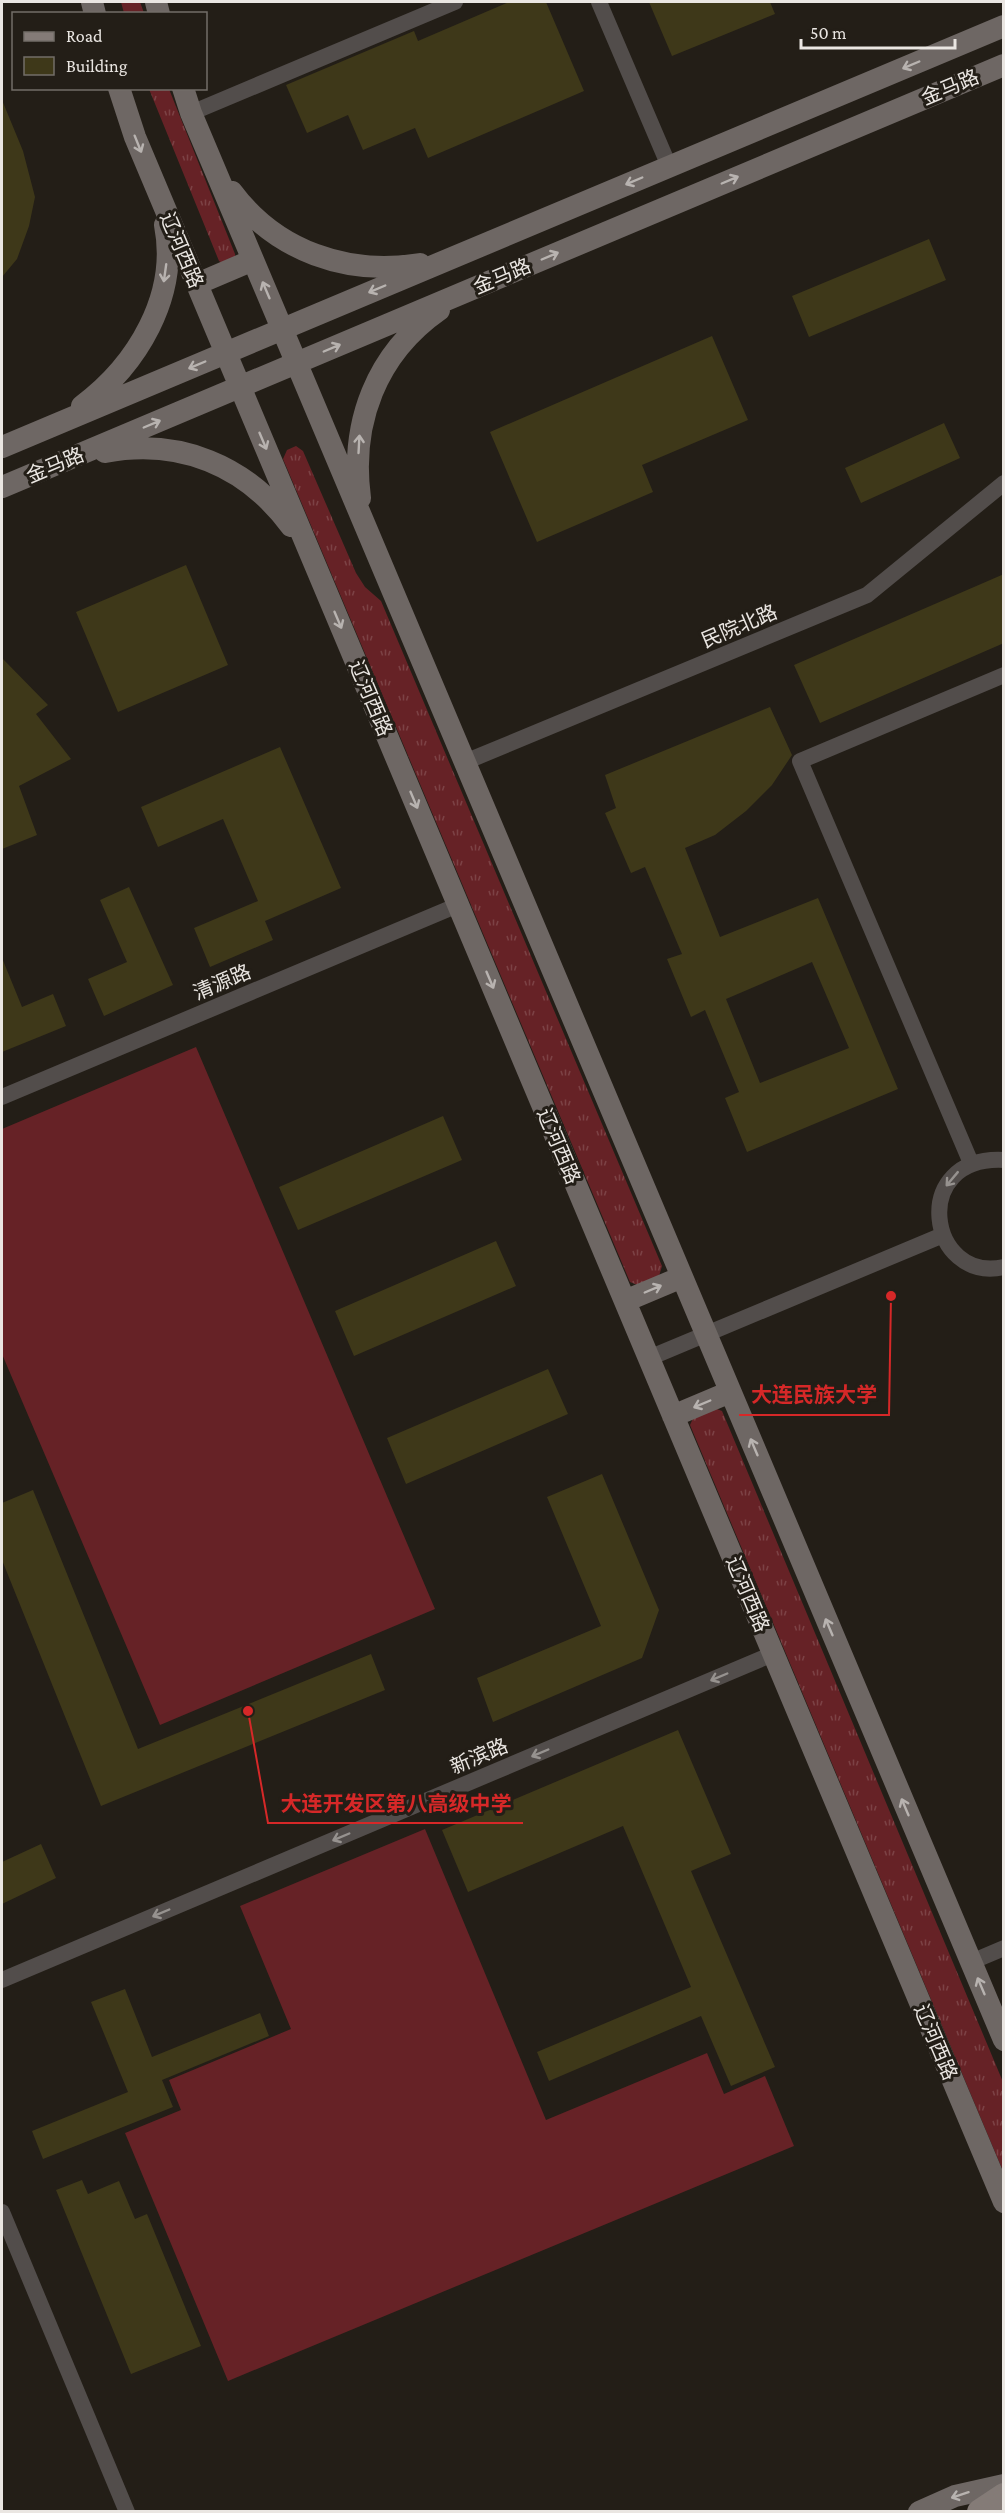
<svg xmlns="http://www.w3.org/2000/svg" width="1005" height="2513" font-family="'Crimson Pro','Noto Sans SC',serif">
<defs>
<pattern id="grass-tufts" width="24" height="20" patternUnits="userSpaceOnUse" patternTransform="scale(1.5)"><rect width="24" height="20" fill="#662226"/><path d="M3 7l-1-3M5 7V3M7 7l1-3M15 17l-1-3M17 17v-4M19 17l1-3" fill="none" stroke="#7c4245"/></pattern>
</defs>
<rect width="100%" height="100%" fill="#231e17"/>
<path fill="url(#grass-tufts)" d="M121,2H140L144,13H124Z
M149,89H169L235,254V261L225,265L219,261Z
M296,446L303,451L356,573L365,587L381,601L662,1266L657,1283L645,1288L630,1282L283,459L287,450Z
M709,1406L722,1411L1003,2082V2171L690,1425L696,1412Z"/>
<path fill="#662226" d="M196,1047L435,1609L160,1725L2,1354V1129Z
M425,1829L546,2120L707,2053L724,2094L765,2076L794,2146L228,2381L125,2133L181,2110L169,2080L291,2029L240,1906Z"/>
<path fill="#3e3819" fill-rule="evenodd" d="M509,2H546L584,91L428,158L415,128L363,150L348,115L307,133L286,85L414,31L418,41Z
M649,2H770L775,14L672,56Z
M2,100L23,151L35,197L29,226L17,259L2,277Z
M929,239L946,280L809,337L792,296Z
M712,336L748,420L642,465L653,492L537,542L490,432Z
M944,423L960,458L861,503L845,468Z
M186,565L228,665L118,712L76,612Z
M1004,574V643L820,723L794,665Z
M2,658L48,705L36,714L71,759L19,786L37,835L2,849Z
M770,707L792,755L772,785L746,811L715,835L685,848L720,937L818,898L898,1089L747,1152L725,1098L739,1092L705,1010L691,1017L667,959L682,954L645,867L631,873L605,813L616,808L605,775ZM812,962L849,1048L760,1083L726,999Z
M280,747L341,888L265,921L273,940L210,967L194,928L258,901L223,819L158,847L141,807Z
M129,887L173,985L104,1016L88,979L127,962L100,900Z
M2,958L22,1007L53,994L66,1026L2,1052Z
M443,1116L462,1160L298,1230L279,1187Z
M496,1241L516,1286L354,1356L335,1311Z
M548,1369L568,1414L406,1484L387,1438Z
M602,1474L659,1610L642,1658L493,1722L477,1678L601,1626L547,1497Z
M33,1490L138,1749L371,1654L385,1690L101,1806L2,1560V1503Z
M678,1730L731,1854L691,1871L775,2067L731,2086L701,2016L549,2081L537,2052L691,1987L623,1826L468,1892L442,1830Z
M41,1844L56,1878L2,1904V1862Z
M125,1989L152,2057L260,2013L269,2036L162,2080L173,2107L43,2159L32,2131L128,2092L91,2002Z
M82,2180L88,2194L119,2181L135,2219L147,2214L201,2346L131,2374L56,2190Z"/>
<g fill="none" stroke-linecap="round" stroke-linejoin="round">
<path stroke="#524d4b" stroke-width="16" d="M599,2L669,166
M191,113L455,2
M465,762L867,595L1004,483
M2,1097L458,905
M1004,1160C908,1155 928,1284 1004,1267
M971,1163L800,761L1004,675
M649,1358L943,1235
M971,1962L1004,1948
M2,1980L773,1654
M2,2212L127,2512"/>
<path stroke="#6e6764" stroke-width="22" d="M92,2L95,14
M156,2L159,14
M119,88L135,137L1004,2202
M183,88L191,113L1004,2040
M232,192C276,251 347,276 420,264
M197,284L253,260
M82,406C137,365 179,296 165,225
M2,447L1004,26
M105,452C179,438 246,465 291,526
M2,487L1004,65
M360,498C350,423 376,354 439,310
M625,1301L682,1277
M673,1416L730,1392
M919,2512L955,2496L1004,2485"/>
<path stroke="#847b77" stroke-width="26" d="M980,2512L1004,2496"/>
</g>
<defs><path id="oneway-shaft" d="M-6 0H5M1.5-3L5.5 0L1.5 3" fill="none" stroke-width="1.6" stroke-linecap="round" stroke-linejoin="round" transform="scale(1.5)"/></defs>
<g stroke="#b8b3b0">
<use href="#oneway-shaft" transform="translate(911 65) rotate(157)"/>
<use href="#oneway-shaft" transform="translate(138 144) rotate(68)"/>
<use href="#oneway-shaft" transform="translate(730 180) rotate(-23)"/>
<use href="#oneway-shaft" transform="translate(634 181) rotate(157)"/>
<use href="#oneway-shaft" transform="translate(550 256) rotate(-23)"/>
<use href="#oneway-shaft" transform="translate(165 273) rotate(98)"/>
<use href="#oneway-shaft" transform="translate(377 289) rotate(157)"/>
<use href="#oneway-shaft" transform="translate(266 290) rotate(-113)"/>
<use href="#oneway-shaft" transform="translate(332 348) rotate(-23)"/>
<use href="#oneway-shaft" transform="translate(197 365) rotate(157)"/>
<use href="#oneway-shaft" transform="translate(152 424) rotate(-23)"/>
<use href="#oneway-shaft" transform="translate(263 441) rotate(67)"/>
<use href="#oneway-shaft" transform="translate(359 444) rotate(-87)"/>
<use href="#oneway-shaft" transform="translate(338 620) rotate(67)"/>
<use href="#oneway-shaft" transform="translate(414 800) rotate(67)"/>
<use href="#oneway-shaft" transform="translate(490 980) rotate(67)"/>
<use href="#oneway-shaft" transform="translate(653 1289) rotate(-23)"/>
<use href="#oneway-shaft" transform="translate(702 1404) rotate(157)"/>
<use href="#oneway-shaft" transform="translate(754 1447) rotate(-113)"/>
<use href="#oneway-shaft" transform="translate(829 1627) rotate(-113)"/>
<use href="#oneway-shaft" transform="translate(905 1807) rotate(-113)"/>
<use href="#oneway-shaft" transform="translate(981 1986) rotate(-113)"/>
<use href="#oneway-shaft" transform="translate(960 2495) rotate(162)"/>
</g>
<g stroke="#96928f">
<use href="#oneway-shaft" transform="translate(952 1179) rotate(130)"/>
<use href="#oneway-shaft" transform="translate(719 1677) rotate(157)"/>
<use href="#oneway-shaft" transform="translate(540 1753) rotate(157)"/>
<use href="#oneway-shaft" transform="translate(341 1837) rotate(157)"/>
<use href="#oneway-shaft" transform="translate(161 1913) rotate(157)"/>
</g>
<g text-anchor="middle" stroke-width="6" stroke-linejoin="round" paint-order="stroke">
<g font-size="20" fill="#eae6e2" stroke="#231e17">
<text transform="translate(950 87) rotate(-23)" y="7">金马路</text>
<text transform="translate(182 250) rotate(67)" y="7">辽河西路</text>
<text transform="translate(502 276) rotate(-23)" y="7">金马路</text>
<text transform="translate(55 465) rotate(-23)" y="7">金马路</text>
<text transform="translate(739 626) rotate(-23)" y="7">民院北路</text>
<text transform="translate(371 698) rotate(67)" y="7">辽河西路</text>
<text transform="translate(222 982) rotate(-23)" y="7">清源路</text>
<text transform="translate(559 1146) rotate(67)" y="7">辽河西路</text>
<text transform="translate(748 1594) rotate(67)" y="7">辽河西路</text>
<text transform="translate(479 1756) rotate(-23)" y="7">新滨路</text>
<text transform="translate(936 2042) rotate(67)" y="7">辽河西路</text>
</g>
</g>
<path fill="none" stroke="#d62828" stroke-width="2" d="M891 1296L889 1415H739M248 1711L268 1823H523"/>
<g fill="#d62828" stroke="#231e17" stroke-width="2">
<circle cx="891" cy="1296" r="6"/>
<circle cx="248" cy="1711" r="6"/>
</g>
<g font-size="21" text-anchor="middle" font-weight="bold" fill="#d62828" stroke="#231e17" stroke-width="6" stroke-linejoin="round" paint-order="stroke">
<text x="814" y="1402">大连民族大学</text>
<text x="396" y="1811">大连开发区第八高级中学</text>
</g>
<rect width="1005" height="2513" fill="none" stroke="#eae6e2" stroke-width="6"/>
<rect x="12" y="12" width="195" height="78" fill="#231e17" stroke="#736e68" stroke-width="1.5"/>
<rect x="24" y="32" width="30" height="9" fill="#847b77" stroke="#736e68" stroke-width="1.5"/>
<text x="66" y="42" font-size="18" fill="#eae6e2">Road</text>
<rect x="24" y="57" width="30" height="18" fill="#3e3819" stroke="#736e68" stroke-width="1.5"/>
<text x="66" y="72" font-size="18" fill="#eae6e2">Building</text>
<path d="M801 39v9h154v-9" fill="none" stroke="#eae6e2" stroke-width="3"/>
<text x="810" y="39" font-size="18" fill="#eae6e2" stroke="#231e17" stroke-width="4.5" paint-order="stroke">50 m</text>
</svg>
